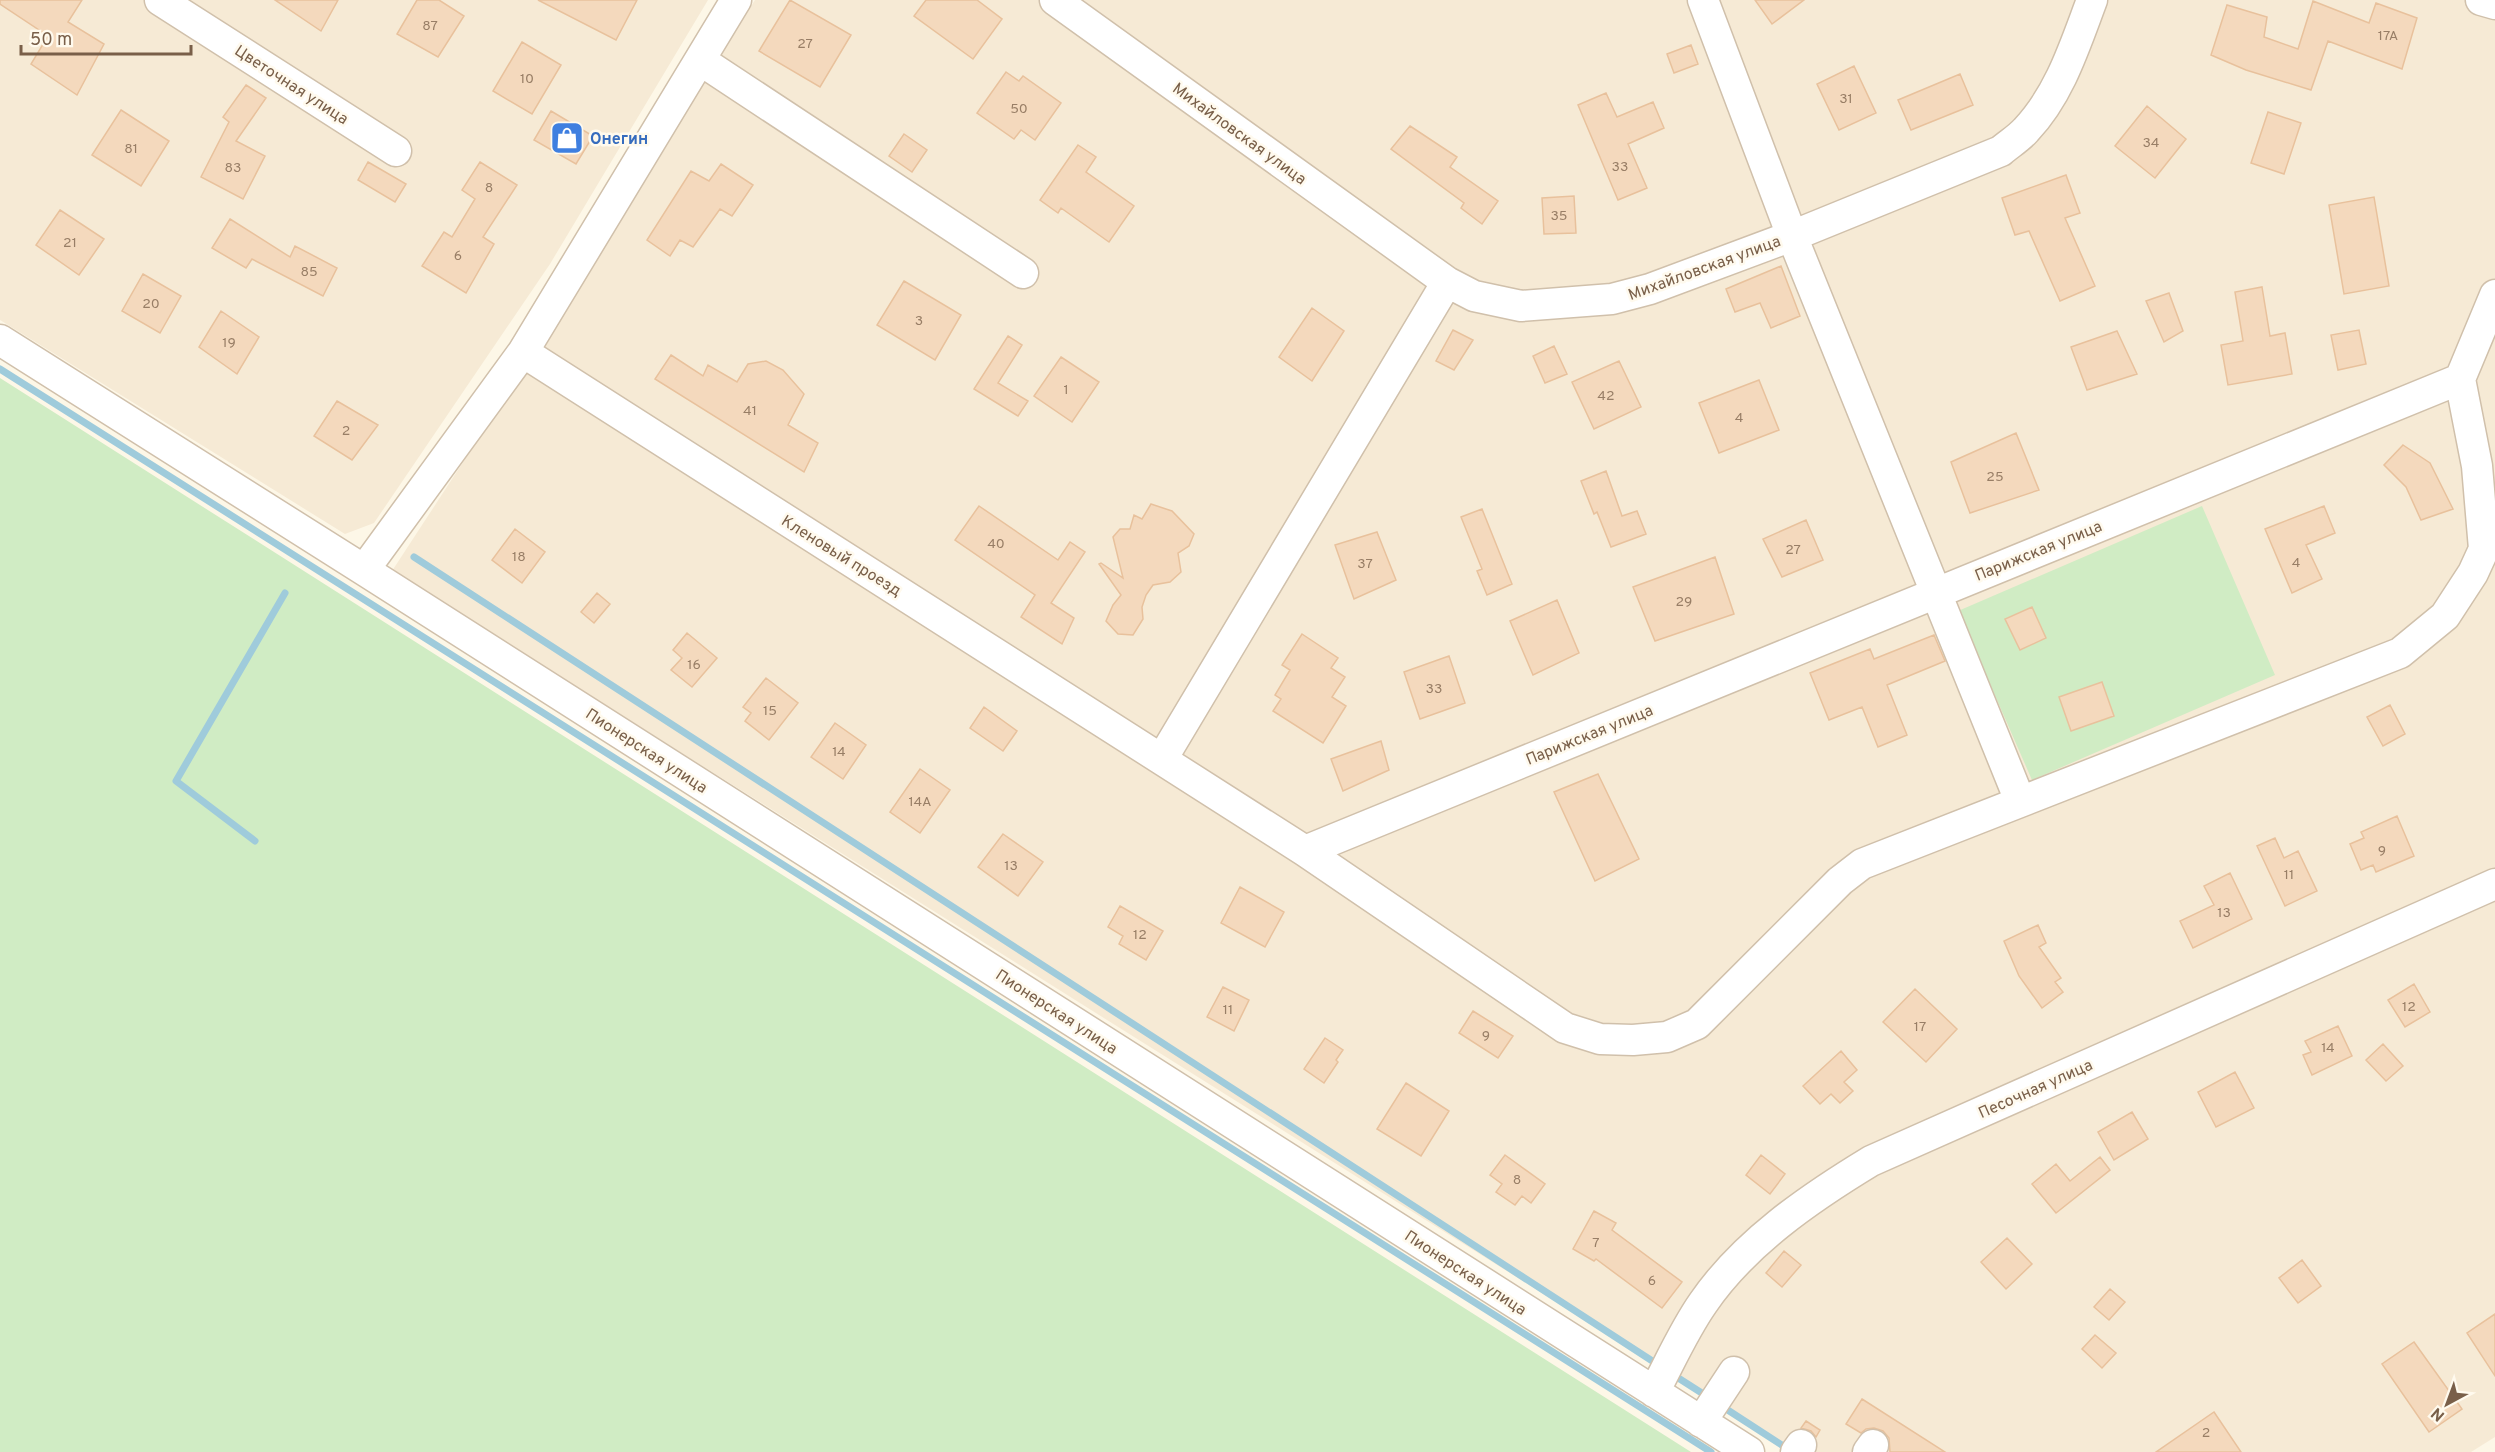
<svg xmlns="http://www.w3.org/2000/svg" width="2495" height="1452" font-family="Overpass,sans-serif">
<rect width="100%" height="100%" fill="#fdf7e7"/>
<path fill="#f6ead5" d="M0,0H708L550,264L374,523L345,534L0,320Z
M755,0H2495V1437L2471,1452H1795L392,571L520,375Z"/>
<path fill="#d0ecc4" d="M0,378L1691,1452H0Z
M2202,506L2275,675L2032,780L1958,611Z"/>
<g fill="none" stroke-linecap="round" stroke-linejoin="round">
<path stroke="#9fcbdb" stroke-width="7" d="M0,369L1711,1452
M414,557L1660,1366
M255,841L176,781L285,593
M1672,1374L1708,1397
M1720,1405L1791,1451"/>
</g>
<path fill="#f4d9bd" stroke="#e8c19c" stroke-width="1.5" d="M0,0H82L68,22L104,44L77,95L31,64L48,36L0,4Z
M275,0H338L321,31Z
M417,0H439L464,16L438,57L397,34Z
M538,0H637L616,40Z
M790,0L851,35L820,87L759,51Z
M926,0H977L1002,19L973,59L914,16Z
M1755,0H1804L1772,24Z
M2313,1L2369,23L2376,3L2417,18L2402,69L2328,41L2311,90L2246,70L2211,55L2227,5L2267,17L2264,37L2298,49Z
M522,42L561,65L532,114L493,91Z
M1691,45L1698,64L1674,73L1667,54Z
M1854,66L1876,113L1839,130L1817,84Z
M1006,72L1019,81L1023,76L1061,103L1035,140L1021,130L1014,139L977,113Z
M1960,74L1973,105L1911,130L1898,100Z
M246,85L266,98L236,141L265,156L243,199L201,177L229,122L223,117Z
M1606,93L1617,117L1653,102L1664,128L1628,144L1647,188L1618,200L1578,105Z
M2147,106L2186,139L2155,178L2115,146Z
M121,110L169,141L141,186L92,155Z
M551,111L593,136L576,164L534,140Z
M2268,112L2301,123L2284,174L2251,163Z
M1410,126L1457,157L1450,167L1498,201L1482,224L1461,208L1464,203L1391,149Z
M904,134L927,150L912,172L889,156Z
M1078,145L1096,157L1086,172L1134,206L1109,242L1061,208L1058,213L1040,200Z
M368,162L406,184L395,202L358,180Z
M480,162L517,185L483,237L494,244L466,293L422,266L444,232L452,237L475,199L462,190Z
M721,164L753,185L732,216L720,209L693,247L680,240L670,256L647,240L691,171L709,181Z
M2066,175L2080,213L2065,218L2095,286L2060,301L2029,231L2015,235L2002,198Z
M1574,196L1576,233L1544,234L1542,198Z
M2374,197L2389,286L2344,294L2329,205Z
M60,210L104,239L79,275L36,245Z
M230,219L290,257L295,246L337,268L323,296L252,259L246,268L212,248Z
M1781,266L1800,316L1771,328L1760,303L1735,312L1726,289Z
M143,274L181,296L160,333L122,311Z
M904,281L961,315L935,360L877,325Z
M2262,287L2270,336L2285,333L2292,374L2228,385L2221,345L2243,341L2235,292Z
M2169,293L2183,331L2164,342L2146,301Z
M1312,308L1344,331L1312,381L1279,357Z
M221,311L259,337L237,374L199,347Z
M1453,330L1473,340L1454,370L1436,361Z
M2359,330L2366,364L2338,370L2331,335Z
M2117,331L2137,374L2087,390L2071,347Z
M1008,336L1022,345L998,383L1028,401L1018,416L974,389Z
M1554,346L1567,374L1545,383L1533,356Z
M671,355L703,376L708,365L737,382L748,364L766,361L783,370L804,394L788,425L818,443L804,472L655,379Z
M1061,357L1099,382L1072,422L1034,396Z
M1619,361L1641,407L1594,429L1572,382Z
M1759,380L1779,430L1719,453L1699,403Z
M337,401L378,425L352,460L314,436Z
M2016,433L2039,490L1970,513L1951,462Z
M2403,445L2430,463L2453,509L2421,520L2406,487L2384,465Z
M1606,471L1622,516L1637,511L1646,534L1611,547L1597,512L1594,514L1581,481Z
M1151,504L1172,511L1194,534L1189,546L1178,553L1181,572L1170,582L1153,585L1146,595L1142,607L1143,619L1133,635L1118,634L1106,621L1113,605L1121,595L1099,564L1101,563L1123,578L1113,537L1120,529H1130L1134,515L1142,519Z
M979,506L1058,560L1070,542L1085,552L1051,603L1074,618L1062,644L1021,617L1035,595L955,540Z
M2324,506L2335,533L2306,545L2322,579L2292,593L2265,529Z
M1482,509L1512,584L1487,595L1477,571L1482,569L1461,517Z
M1806,520L1823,560L1782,577L1763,539Z
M515,529L545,552L522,583L492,560Z
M1377,532L1396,580L1354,599L1335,545Z
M1715,557L1734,614L1655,641L1633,587Z
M597,593L610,604L594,623L581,612Z
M1557,600L1579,653L1533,675L1510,621Z
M2032,607L2046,638L2020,650L2005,619Z
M687,633L717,658L692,687L671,670L682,658L673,650Z
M1302,634L1338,658L1331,668L1345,677L1332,697L1346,706L1323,743L1273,711L1281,699L1275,695L1290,670L1282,665Z
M1934,635L1945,661L1887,685L1907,735L1878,747L1862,707L1829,720L1810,673L1870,649L1874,659Z
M1449,656L1465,703L1420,719L1404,672Z
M766,678L798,703L769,740L745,721L751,713L743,707Z
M2102,682L2114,716L2071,731L2059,697Z
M2390,705L2405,734L2383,746L2367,717Z
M984,707L1017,731L1003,751L970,728Z
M835,723L866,745L843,779L811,757Z
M1381,741L1389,770L1343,791L1331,759Z
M920,769L950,790L920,833L890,812Z
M1598,774L1639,859L1595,881L1554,792Z
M2397,816L2414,856L2376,872L2373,865L2361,870L2350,844L2364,838L2361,832Z
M1003,834L1043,862L1018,896L978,867Z
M2275,838L2284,858L2298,851L2317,891L2285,906L2257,846Z
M2230,873L2252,919L2193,948L2180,921L2214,905L2204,886Z
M1240,887L1284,912L1265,947L1221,923Z
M1120,906L1163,931L1146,960L1119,944L1123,936L1108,927Z
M2038,925L2046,943L2039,947L2061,978L2055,982L2063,992L2042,1008L2019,976L2004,941Z
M2414,984L2430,1012L2405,1027L2388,1000Z
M1223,987L1249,1000L1234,1031L1207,1017Z
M1915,989L1957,1029L1926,1062L1883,1022Z
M1473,1011L1513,1036L1498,1058L1459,1033Z
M2338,1026L2352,1056L2312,1075L2303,1055L2311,1052L2305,1041Z
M1325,1038L1343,1050L1336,1060L1338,1062L1324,1083L1304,1069Z
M2383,1044L2403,1066L2386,1081L2366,1060Z
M1841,1051L1857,1070L1844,1082L1853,1091L1840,1103L1831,1094L1820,1104L1803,1086Z
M2235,1072L2254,1108L2216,1127L2198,1092Z
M1406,1083L1449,1111L1421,1156L1377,1129Z
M2132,1112L2148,1139L2114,1160L2098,1132Z
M1505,1155L1545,1184L1531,1203L1522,1196L1515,1205L1496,1192L1502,1184L1490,1175Z
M1761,1155L1785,1174L1770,1194L1746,1175Z
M2100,1157L2110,1170L2056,1213L2032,1184L2056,1164L2070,1181Z
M1594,1211L1616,1223L1612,1230L1682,1282L1662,1308L1596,1259L1594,1261L1573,1249Z
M2007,1238L2032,1264L2006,1289L1981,1262Z
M1784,1251L1801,1265L1782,1287L1766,1273Z
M2302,1260L2321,1286L2298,1303L2279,1278Z
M2110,1289L2125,1302L2109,1320L2094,1307Z
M2495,1314V1376L2467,1333Z
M2095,1335L2116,1353L2102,1368L2082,1349Z
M2414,1342L2462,1409L2429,1432L2382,1364Z
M1862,1399L1945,1452H1890L1889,1438L1883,1431L1874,1428L1866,1429L1861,1433L1846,1424Z
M2214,1412L2241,1452H2156Z
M1806,1421L1820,1430L1816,1437L1811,1431L1801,1428Z"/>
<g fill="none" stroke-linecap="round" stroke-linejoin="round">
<defs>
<path id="minor" d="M160,0L396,151
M1055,0L1447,282L1474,296L1521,306L1612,299L1650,289L1792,236L2001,151C2009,144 2019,138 2026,130C2060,94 2075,45 2092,0
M1703,0L1792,236L2020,801
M2481,0L2495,4
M700,60L1023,273
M0,340L364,570L1749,1452
M523,352L1305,851L1565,1028L1600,1039L1633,1040L1667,1037L1697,1024L1840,881L1862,864L2400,653L2445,616L2473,573L2484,549L2477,466L2460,379
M364,570L523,352L736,0
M1162,759L1447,282
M1305,851L2460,379L2495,295
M1654,1392C1670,1362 1684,1330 1703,1303C1744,1243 1810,1198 1871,1161L2495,884
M1701,1422L1734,1372
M1796,1452L1801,1445
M1868,1452L1873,1445"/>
</defs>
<use href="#minor" stroke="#d0c0ab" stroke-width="33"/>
<use href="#minor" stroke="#fff" stroke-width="30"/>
</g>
<defs>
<symbol id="shop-square" viewBox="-11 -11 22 22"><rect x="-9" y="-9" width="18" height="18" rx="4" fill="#3f7fe0" stroke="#fffaee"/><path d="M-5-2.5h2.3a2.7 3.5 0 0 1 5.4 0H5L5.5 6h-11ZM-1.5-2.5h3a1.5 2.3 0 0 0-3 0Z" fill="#fff"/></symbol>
</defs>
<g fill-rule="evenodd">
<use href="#shop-square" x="548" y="119" width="38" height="38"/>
</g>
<g text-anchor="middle" stroke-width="5" stroke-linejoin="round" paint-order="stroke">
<g font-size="14" fill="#987e66">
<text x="430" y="30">87</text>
<text x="2388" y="40">17А</text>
<text x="805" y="48">27</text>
<text x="527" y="83">10</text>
<text x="1846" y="103">31</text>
<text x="1019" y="113">50</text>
<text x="2151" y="147">34</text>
<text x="131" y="153">81</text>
<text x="1620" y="171">33</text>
<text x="233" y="172">83</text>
<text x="489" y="192">8</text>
<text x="1559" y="220">35</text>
<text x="70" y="247">21</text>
<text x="458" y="260">6</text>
<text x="309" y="276">85</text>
<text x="151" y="308">20</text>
<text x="919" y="325">3</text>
<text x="229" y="347">19</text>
<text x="1066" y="394">1</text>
<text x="1606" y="400">42</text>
<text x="750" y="415">41</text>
<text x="1739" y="422">4</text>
<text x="346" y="435">2</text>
<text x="1995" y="481">25</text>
<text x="996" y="548">40</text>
<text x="1793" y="554">27</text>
<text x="519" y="561">18</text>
<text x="2296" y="567">4</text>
<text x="1365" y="568">37</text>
<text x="1684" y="606">29</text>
<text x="694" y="669">16</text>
<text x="1434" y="693">33</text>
<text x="770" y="715">15</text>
<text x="839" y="756">14</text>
<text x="920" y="806">14А</text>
<text x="2382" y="855">9</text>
<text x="1011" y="870">13</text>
<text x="2289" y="879">11</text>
<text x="2224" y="917">13</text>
<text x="1140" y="939">12</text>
<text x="2409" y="1011">12</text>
<text x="1228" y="1014">11</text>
<text x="1920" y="1031">17</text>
<text x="1486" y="1040">9</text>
<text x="2328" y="1052">14</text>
<text x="1517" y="1184">8</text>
<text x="1596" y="1247">7</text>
<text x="1652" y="1285">6</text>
<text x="2206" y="1437">2</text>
</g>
<g font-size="16" fill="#795f49" stroke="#fffaee">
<text transform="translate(292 84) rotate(33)" y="6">Цветочная улица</text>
<text transform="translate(1240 133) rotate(36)" y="6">Михайловская улица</text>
<text transform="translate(1704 267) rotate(-20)" y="6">Михайловская улица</text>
<text transform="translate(2038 550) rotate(-22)" y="6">Парижская улица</text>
<text transform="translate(842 555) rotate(32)" y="6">Кленовый проезд</text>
<text transform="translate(1589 734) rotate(-22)" y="6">Парижская улица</text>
<text transform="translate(647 750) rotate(33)" y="6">Пионерская улица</text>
<text transform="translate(1057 1011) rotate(33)" y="6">Пионерская улица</text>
<text transform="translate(2035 1088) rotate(-24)" y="6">Песочная улица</text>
<text transform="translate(1466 1272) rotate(33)" y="6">Пионерская улица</text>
</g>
<g font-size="16" font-weight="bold" fill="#366cbe" stroke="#fffaee" text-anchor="start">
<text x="590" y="144">Онегин</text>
</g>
</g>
<g transform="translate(2447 1404) rotate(221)" stroke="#fffaee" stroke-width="4.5" paint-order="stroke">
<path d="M0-4.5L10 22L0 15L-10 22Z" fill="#795f49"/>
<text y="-9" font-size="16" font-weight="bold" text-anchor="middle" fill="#795f49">N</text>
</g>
<path d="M21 45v9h170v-9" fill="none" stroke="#795f49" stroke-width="3"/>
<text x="30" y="45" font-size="18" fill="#795f49" stroke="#fffaee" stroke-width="4.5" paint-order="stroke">50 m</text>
</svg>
